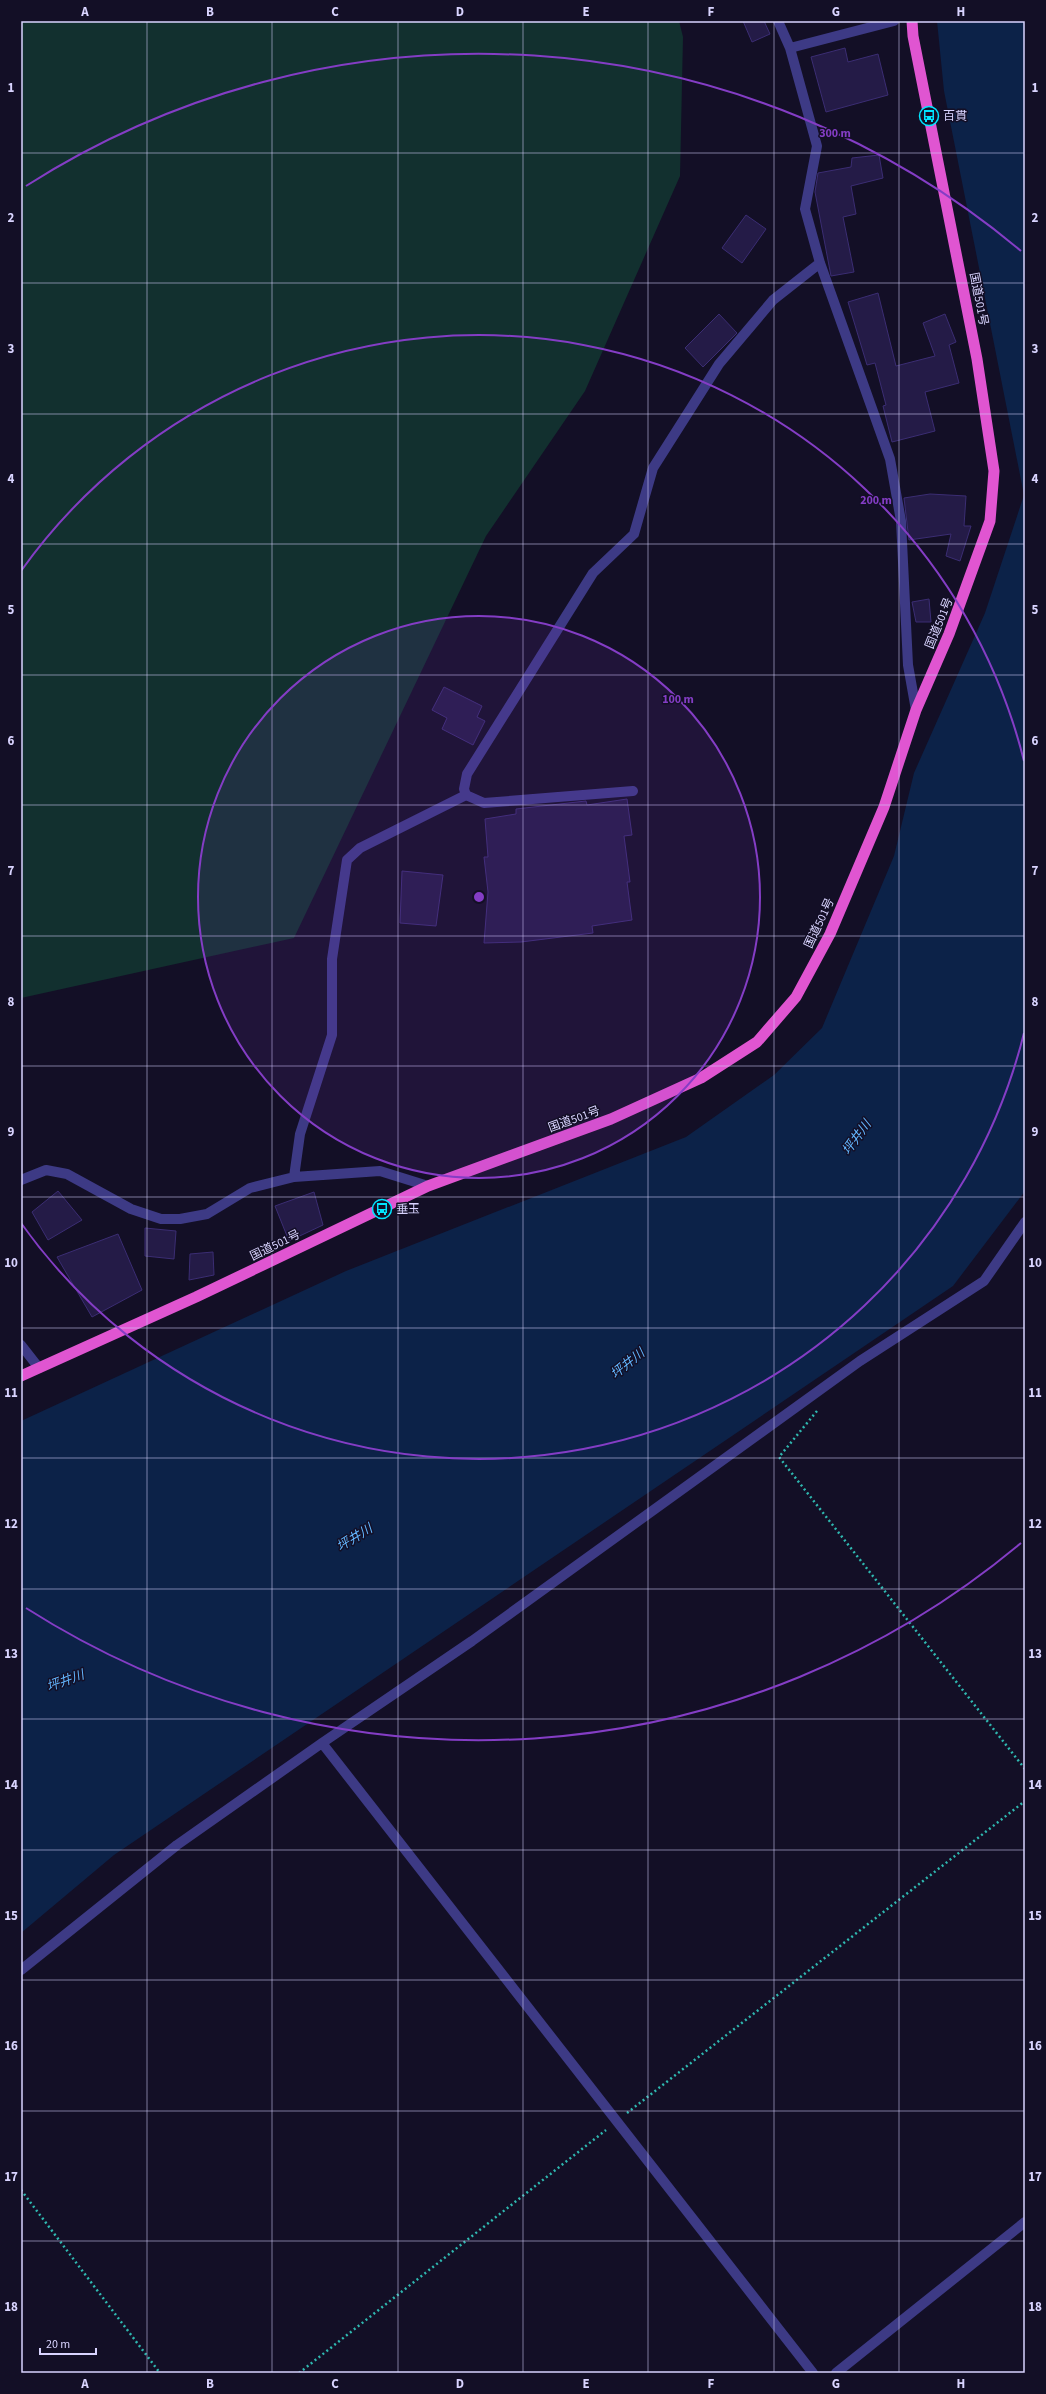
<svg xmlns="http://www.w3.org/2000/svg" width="1046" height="2394" font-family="'Source Sans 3','Noto Sans JP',sans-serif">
<rect width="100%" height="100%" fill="#130f26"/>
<path fill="#12302f" d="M21,21H679L683,37L680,176L585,391L486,536L294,938L21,998Z"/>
<path fill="#0c2248" d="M937,21H1025V1191L953,1286L114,1855L21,1933V1421L346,1271L686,1137L774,1075L822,1028L894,856L914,773L985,613L1024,495L944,91Z"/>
<path fill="#241b47" stroke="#3b2d73" d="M743,21H764L770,34L752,42Z
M845,48L848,62L878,54L888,95L826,112L811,57Z
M879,155L883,178L851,186L856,214L843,217L854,272L831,276L815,192L818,173L851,167L852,158Z
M746,215L766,229L742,263L722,248Z
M878,293L896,366L935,356L923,323L945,314L956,342L949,345L959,383L925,392L935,431L892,442L883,406L886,405L875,363L867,365L848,302Z
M719,314L737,333L703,367L685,348Z
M930,494L966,496L964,526H971L960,561L946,556L951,534L909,540L904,498Z
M929,599L931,622H916L912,602Z
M444,687L482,706L477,717L485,721L473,745L442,729L447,718L432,710Z
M627,799L632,835L624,836L630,882H627L632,920L592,926L593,933L521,942L484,943L488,892L484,857H488L485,819L516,814V809L586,801L587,805Z
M402,871L443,875L436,926L400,923Z
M58,1191L82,1220L48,1240L32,1212Z
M314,1192L323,1225L289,1241L275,1206Z
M145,1228L176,1231L174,1259L145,1256Z
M118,1234L142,1290L92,1317L57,1257Z
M213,1252L214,1275L189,1280L190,1254Z"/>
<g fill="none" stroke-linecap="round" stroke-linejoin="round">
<path stroke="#2fb8b0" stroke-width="2.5" stroke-dasharray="2 3" stroke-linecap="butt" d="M817,1411L779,1457L1025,1769
M627,2113L1025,1801
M21,2190L160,2373
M299,2373L606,2130"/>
<path stroke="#3d3a85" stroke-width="10" d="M778,21L790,48L817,146L805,209L820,263L890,459L901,521L908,665L916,710
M790,48L894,21
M633,791L484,803L466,795L464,789L467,774L593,573L634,534L653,468L719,364L773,300L820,263
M294,1177L300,1134L332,1035V959L347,860L360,848L466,795
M21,1180L46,1170L67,1174L131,1209L161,1219H180L207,1214L250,1188L294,1177L380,1171L428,1186
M21,1345L39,1368
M322,1743L813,2373
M21,1970L177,1845L322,1743L472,1641L860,1361L984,1281L1025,1222
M836,2373L1025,2222"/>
<path stroke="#e055d1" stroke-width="11" d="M21,1376L196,1297L428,1186L611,1119L701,1078L757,1042L796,997L830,934L884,807L916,710L949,634L990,521L994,471L977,359L913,36L912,21"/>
</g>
<path fill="none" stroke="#d9d4ff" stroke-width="1" stroke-opacity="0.55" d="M147,21V2373M272,21V2373M398,21V2373M523,21V2373M648,21V2373M774,21V2373M899,21V2373M21,153H1025M21,283H1025M21,414H1025M21,544H1025M21,675H1025M21,805H1025M21,936H1025M21,1066H1025M21,1197H1025M21,1328H1025M21,1458H1025M21,1589H1025M21,1719H1025M21,1850H1025M21,1980H1025M21,2111H1025M21,2241H1025"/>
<circle cx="479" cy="897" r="281" fill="#843dc5" fill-opacity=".12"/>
<g fill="none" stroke="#843dc5" stroke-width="2">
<circle cx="479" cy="897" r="281"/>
<path d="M1024 1033A562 562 0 0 1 21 1223M21 571A562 562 0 0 1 1024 761"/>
<path d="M1021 1543A843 843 0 0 1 26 1608M26 186A843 843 0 0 1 1021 251"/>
</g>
<defs>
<symbol id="bus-ring" viewBox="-11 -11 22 22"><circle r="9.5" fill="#130f26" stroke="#00e5ff" stroke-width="1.5"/><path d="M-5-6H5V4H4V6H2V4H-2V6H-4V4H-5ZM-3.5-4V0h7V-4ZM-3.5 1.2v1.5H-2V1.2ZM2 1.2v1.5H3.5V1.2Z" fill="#00e5ff"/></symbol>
</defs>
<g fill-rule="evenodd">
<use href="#bus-ring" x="918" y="105" width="22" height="22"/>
<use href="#bus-ring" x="371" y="1198" width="22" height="22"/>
</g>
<g text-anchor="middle" stroke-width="3" stroke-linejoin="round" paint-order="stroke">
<g font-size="12" fill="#d9d4ff" stroke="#130f26" text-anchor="start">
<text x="943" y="120">百貫</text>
<text x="396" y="1213">垂玉</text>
</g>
<g font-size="12" fill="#d9d4ff" stroke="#130f26">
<text transform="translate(979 299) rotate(79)" y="4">国道501号</text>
<text transform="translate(939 623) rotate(-68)" y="4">国道501号</text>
<text transform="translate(819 923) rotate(-65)" y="4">国道501号</text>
<text transform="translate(574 1119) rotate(-20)" y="4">国道501号</text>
<text transform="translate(275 1245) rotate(-26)" y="4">国道501号</text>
</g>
<g font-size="13" font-style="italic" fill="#62b6ff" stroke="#130f26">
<text transform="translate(856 1137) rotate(-54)" y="5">坪井川</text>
<text transform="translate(627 1363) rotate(-39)" y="5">坪井川</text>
<text transform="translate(354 1537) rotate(-32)" y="5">坪井川</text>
<text transform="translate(65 1680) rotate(-20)" y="5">坪井川</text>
</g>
</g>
<circle cx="479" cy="897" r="6" fill="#843dc5" stroke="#130f26" stroke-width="2"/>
<g font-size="12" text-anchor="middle" font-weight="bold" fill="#843dc5" stroke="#130f26" stroke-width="3" stroke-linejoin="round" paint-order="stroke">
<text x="835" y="137">300 m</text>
<text x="876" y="504">200 m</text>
<text x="678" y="703">100 m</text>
</g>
<rect width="1046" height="2394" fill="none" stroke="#130f26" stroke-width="44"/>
<path d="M40 2348v6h56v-6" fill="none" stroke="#d9d4ff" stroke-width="2"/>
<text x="46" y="2348" font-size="12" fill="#d9d4ff" stroke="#130f26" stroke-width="3" paint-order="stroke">20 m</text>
<rect x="22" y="22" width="1002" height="2350" fill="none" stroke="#d9d4ff" stroke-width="1.5"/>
<g font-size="13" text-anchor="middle" font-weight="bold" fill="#d9d4ff">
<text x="85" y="16">A</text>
<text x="210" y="16">B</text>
<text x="335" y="16">C</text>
<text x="460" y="16">D</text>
<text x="586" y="16">E</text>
<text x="711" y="16">F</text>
<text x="836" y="16">G</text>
<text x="961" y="16">H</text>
<text x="11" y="92">1</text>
<text x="1035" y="92">1</text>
<text x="11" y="222">2</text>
<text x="1035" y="222">2</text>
<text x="11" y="353">3</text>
<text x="1035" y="353">3</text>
<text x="11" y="483">4</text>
<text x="1035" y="483">4</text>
<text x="11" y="614">5</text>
<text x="1035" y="614">5</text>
<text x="11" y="745">6</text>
<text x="1035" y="745">6</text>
<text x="11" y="875">7</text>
<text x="1035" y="875">7</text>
<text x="11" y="1006">8</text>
<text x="1035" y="1006">8</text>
<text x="11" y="1136">9</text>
<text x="1035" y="1136">9</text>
<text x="11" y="1267">10</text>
<text x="1035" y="1267">10</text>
<text x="11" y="1397">11</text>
<text x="1035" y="1397">11</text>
<text x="11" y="1528">12</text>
<text x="1035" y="1528">12</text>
<text x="11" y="1658">13</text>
<text x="1035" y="1658">13</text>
<text x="11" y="1789">14</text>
<text x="1035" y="1789">14</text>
<text x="11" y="1920">15</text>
<text x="1035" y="1920">15</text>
<text x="11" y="2050">16</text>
<text x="1035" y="2050">16</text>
<text x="11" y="2181">17</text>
<text x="1035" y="2181">17</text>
<text x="11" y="2311">18</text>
<text x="1035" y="2311">18</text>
<text x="85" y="2388">A</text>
<text x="210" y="2388">B</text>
<text x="335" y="2388">C</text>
<text x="460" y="2388">D</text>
<text x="586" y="2388">E</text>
<text x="711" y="2388">F</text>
<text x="836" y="2388">G</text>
<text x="961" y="2388">H</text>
</g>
</svg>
